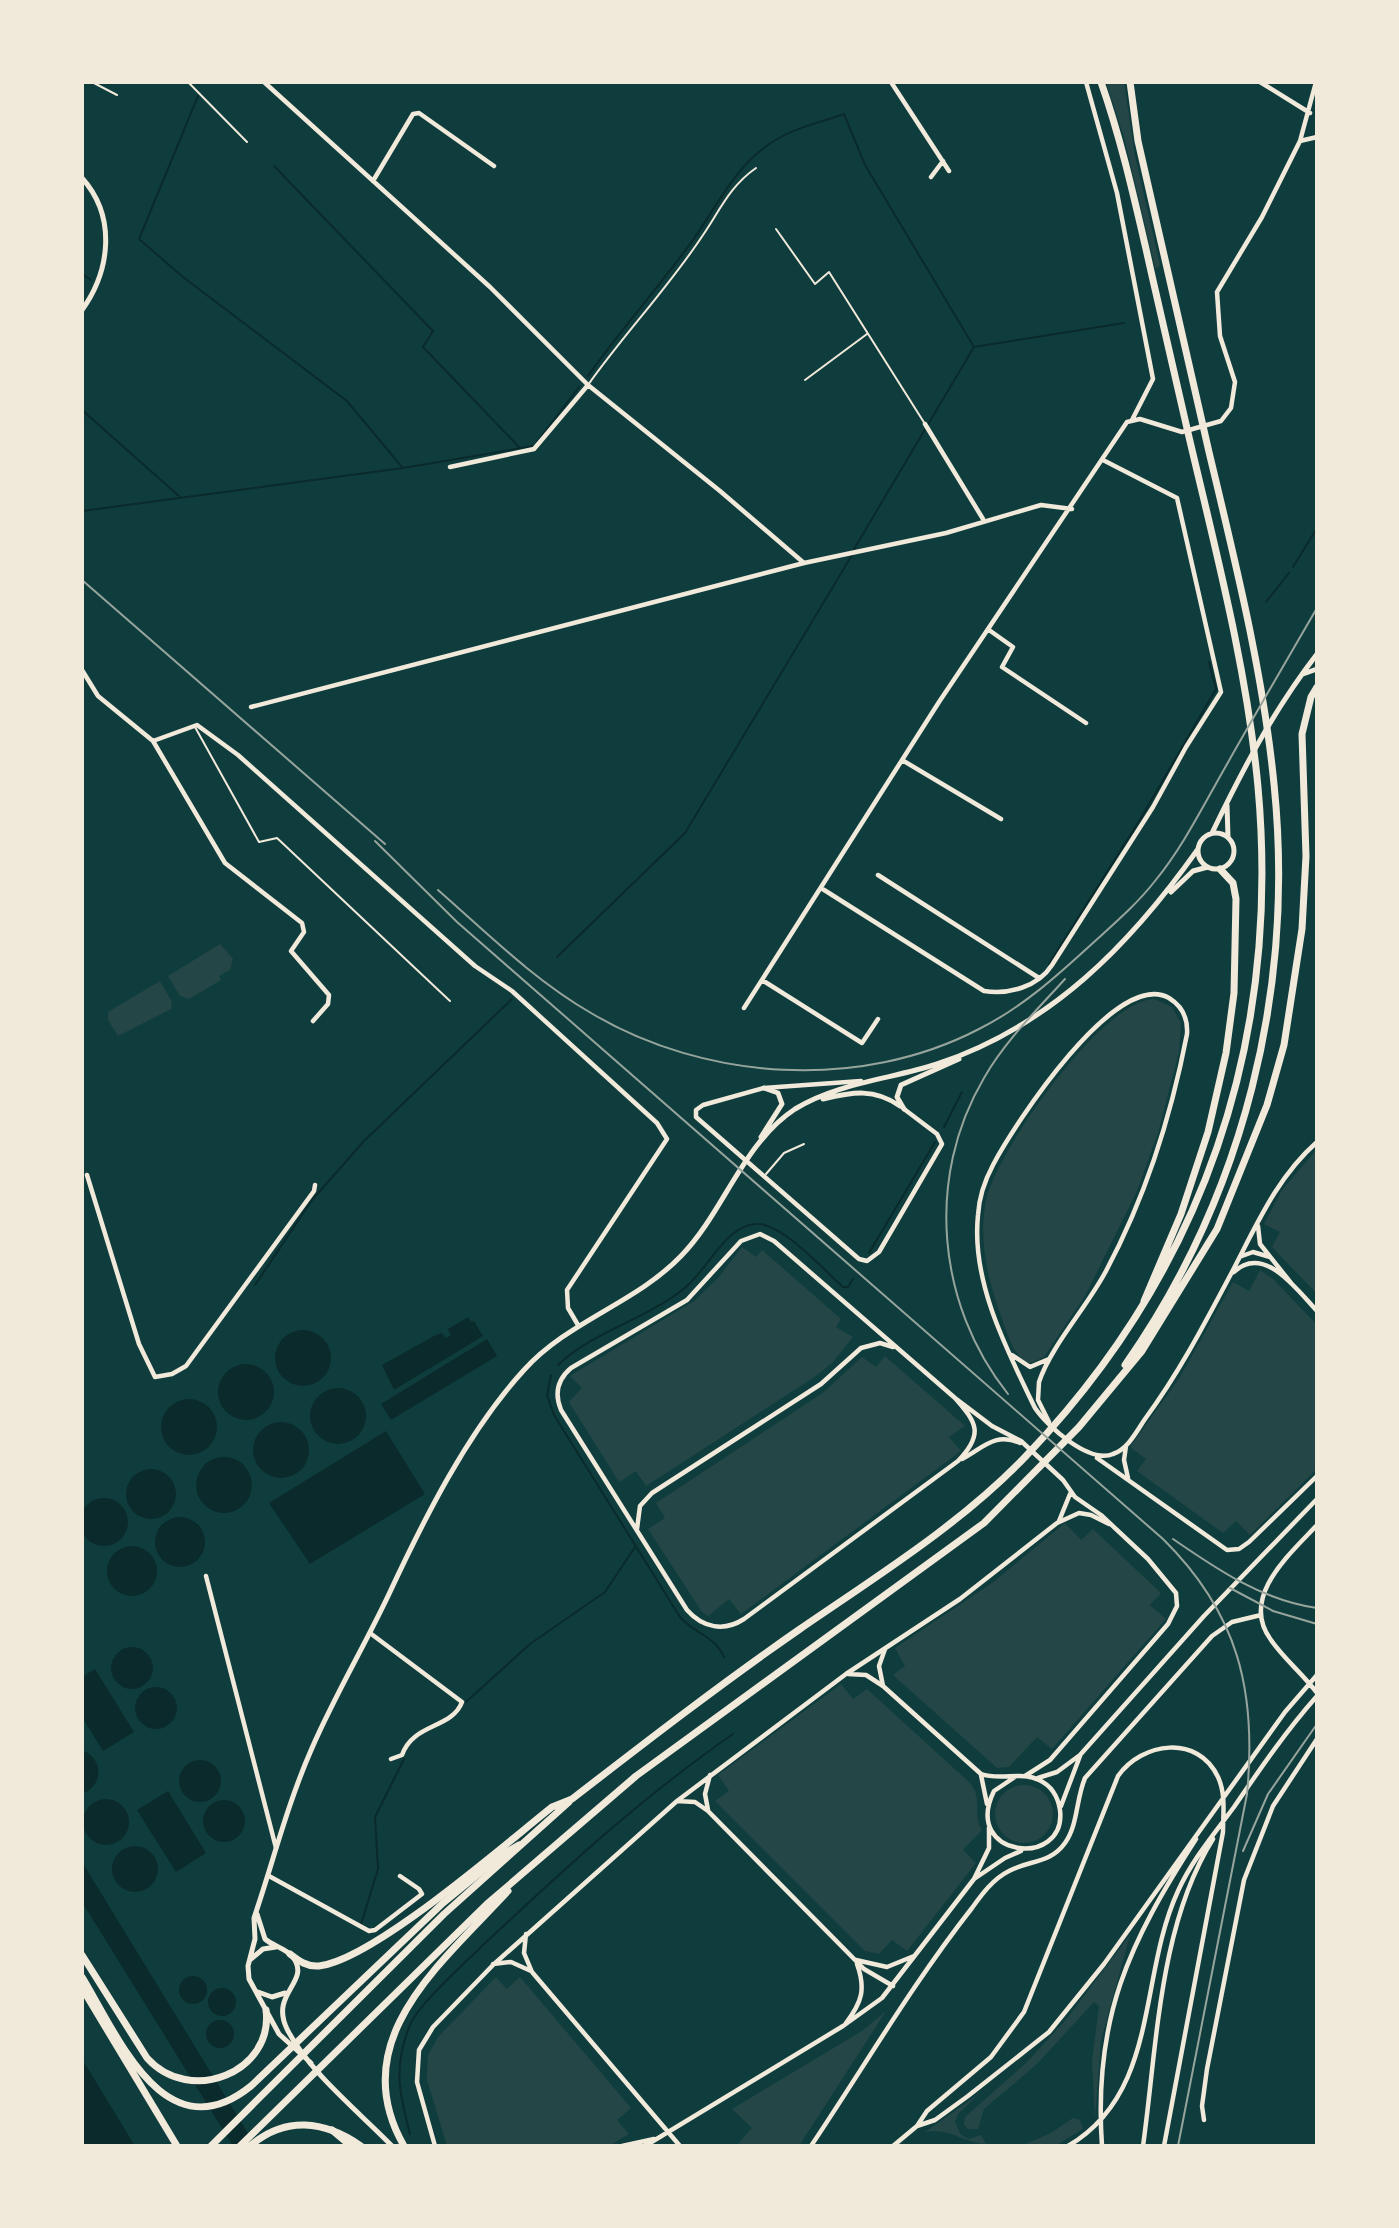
<svg xmlns="http://www.w3.org/2000/svg" width="1399" height="2228" font-family="'PT Sans Narrow',sans-serif">
<rect width="100%" height="100%" fill="#0f3d3e"/>
<path fill="#244646" d="M1106,82H1124L1135,156L1160,265L1158,268L1155,267L1124,137Z
M220,944L233,959L230,970L219,976L221,980L189,999L180,996L168,976Z
M160,981L172,1002L171,1009L118,1036L108,1020V1012Z
M1154,999L1172,1007L1181,1023L1179,1052L1158,1133L1137,1191L1085,1296L1044,1357L1029,1364C1013,1356 1007,1333 1001,1316C988,1281 978,1238 986,1201C996,1152 1102,1000 1154,999Z
M1317,1149V1294L1272,1247L1280,1232L1264,1224L1282,1190Z
M742,1247L756,1257L762,1250L841,1319L836,1327L853,1337L833,1362L816,1376L646,1486L636,1471L619,1482L569,1402L582,1388L570,1376L694,1301L718,1278Z
M1260,1270L1273,1279L1317,1325V1469L1250,1535L1236,1521L1223,1533L1137,1471L1146,1459L1130,1447L1180,1377L1233,1282L1249,1291Z
M885,1356L965,1426L949,1437L961,1451L741,1614L729,1599L708,1616L702,1612L648,1529L665,1518L656,1503L824,1392L862,1357L876,1367Z
M1065,1523L1081,1540L1093,1529L1161,1593L1150,1605L1166,1619L1052,1749L1037,1737L1009,1767L997,1768L893,1675L905,1666L895,1648L992,1583Z
M841,1684L853,1699L867,1689L970,1783C983,1798 972,1814 982,1830L963,1850L976,1863L907,1951L892,1940L879,1954L865,1951L715,1801L729,1791L718,1775Z
M995 1814a29 29 0 1 1 58 0a29 29 0 1 1-58 0Z
M1130,1935L1101,2041L1095,2118L1092,2061L1099,2006L1094,2002L1037,2064L984,2109L978,2129H968L964,2125L965,2117L1025,2064L1064,2022Z
M496,1977L507,1989L520,1977L631,2108L617,2120L629,2134L609,2146H447L427,2080L428,2055L438,2037Z
M886,2011L799,2146H736L752,2128L732,2109L862,2031Z
M980,2093L958,2114L955,2122L961,2135L969,2139L981,2135L986,2144C963,2143 949,2127 925,2132Z
M1073,2118L1080,2120L1083,2129L1055,2146H1021L1051,2133Z"/>
<path fill="#0a2a2b" d="M468,1317L471,1322L474,1321L483,1336L394,1390L382,1365L434,1336L442,1333L446,1338L451,1335L448,1329Z
M275 1358a28 28 0 1 1 56 0a28 28 0 1 1-56 0Z
M487,1339L497,1356L391,1420L381,1404Z
M218 1392a28 28 0 1 1 56 0a28 28 0 1 1-56 0Z
M310 1416a28 28 0 1 1 56 0a28 28 0 1 1-56 0Z
M161 1427a28 28 0 1 1 56 0a28 28 0 1 1-56 0Z
M253 1450a28 28 0 1 1 56 0a28 28 0 1 1-56 0Z
M386,1431L425,1494L310,1564L269,1503Z
M196 1485a28 28 0 1 1 56 0a28 28 0 1 1-56 0Z
M126 1494a25 25 0 1 1 50 0a25 25 0 1 1-50 0Z
M80 1522a24 24 0 1 1 48 0a24 24 0 1 1-48 0Z
M155 1542a25 25 0 1 1 50 0a25 25 0 1 1-50 0Z
M107 1571a25 25 0 1 1 50 0a25 25 0 1 1-50 0Z
M111 1668a21 21 0 1 1 42 0a21 21 0 1 1-42 0Z
M95,1669L134,1732L103,1751L82,1717V1677Z
M135 1708a21 21 0 1 1 42 0a21 21 0 1 1-42 0Z
M82,1750C104,1759 104,1785 82,1794Z
M179 1781a21 21 0 1 1 42 0a21 21 0 1 1-42 0Z
M168,1791L206,1853L176,1872L137,1810Z
M83 1822a23 23 0 1 1 46 0a23 23 0 1 1-46 0Z
M203 1821a21 21 0 1 1 42 0a21 21 0 1 1-42 0Z
M112 1869a23 23 0 1 1 46 0a23 23 0 1 1-46 0Z
M82,1862L246,2130L254,2146H233L82,1902Z
M179 1990a14 14 0 1 1 28 0a14 14 0 1 1-28 0Z
M208 2002a14 14 0 1 1 28 0a14 14 0 1 1-28 0Z
M206 2034a14 14 0 1 1 28 0a14 14 0 1 1-28 0Z
M82,2059L135,2146H82Z"/>
<g fill="none" stroke-linecap="round" stroke-linejoin="round">
<path stroke="#0a2a2b" stroke-width="2" d="M198,96L139,239L183,277L347,401L402,467
M274,166L433,331L423,347L519,447
M82,274L91,280
M588,376C621,329 659,287 693,240C717,206 737,163 774,141C794,128 822,122 844,114L865,165L974,347L1124,323
M82,410L180,497
M537,442L579,387
M82,511L403,468L533,446
M854,549L974,347
M1293,567L1317,528
M1266,602L1289,573
M557,957L685,833L852,555
M1049,964L1141,818L1216,689L1209,662
M944,1127L962,1092
M869,1253L935,1142
M255,1285L312,1200L364,1141L512,999
M558,1365C593,1331 649,1319 687,1286C708,1268 727,1224 757,1224C782,1223 824,1270 843,1287H848L853,1279
M551,1375L547,1395L554,1415L680,1617C695,1634 715,1636 724,1657
M466,1702L530,1644L605,1592L635,1547
M361,1924L378,1869L375,1817L404,1759
M410,2134C399,2092 393,2067 410,2025C417,2006 465,1963 481,1947C562,1871 642,1797 733,1734"/>
<path stroke="#f1e9da" stroke-width="2" d="M92,82L117,95
M188,82L247,142
M776,229L815,284L829,272L925,424
M805,380L867,334
M588,385C624,334 669,287 703,235C720,210 730,186 756,168
M195,727L259,842L277,838L450,1001
M766,1174L784,1153L804,1144"/>
<path stroke="#f1e9da" stroke-width="4.5" d="M264,82L490,287L588,385L720,491L804,563
M891,82L949,171
M1086,82L1117,193L1153,379L1132,420
M1260,82L1310,113
M1300,141L1317,137
M931,177L943,161
M373,181L413,114L419,113L494,166
M925,424L983,519
M450,467L534,449L588,385
M989,630L1013,647L1002,667L1086,723
M82,670L98,696L153,741L225,863L302,923L304,932L291,951L329,995L328,1004L313,1021
M251,707L804,563L946,533L1041,505L1072,509
M153,741L197,725L238,755L475,966L512,991L657,1123L667,1139L567,1290L568,1308L578,1325
M902,760L1001,819
M878,875L1039,978
M821,888L984,991C1008,995 1038,987 1052,965L1153,807L1186,747L1221,692L1177,498L1103,460
M762,980L862,1043L878,1019
M744,1008L939,702L1127,422L1140,419L1182,432L1221,421L1231,408L1235,382L1220,336L1217,292L1262,217L1300,141L1316,82
M861,1081L764,1088L703,1105L696,1110V1117L859,1259L867,1261L879,1252L942,1144L937,1134L904,1109
M87,1175L139,1344L155,1377L172,1374L186,1366L314,1191L315,1185
M1258,1226L1260,1244L1291,1283
M1242,1256L1253,1252L1270,1257
M1234,1272C1264,1243 1298,1291 1317,1311
M1012,1355L1030,1367L1049,1359
M955,1398C977,1423 984,1434 958,1461L744,1619C724,1632 703,1628 687,1610L561,1410C554,1393 558,1379 571,1368L687,1300L741,1241L760,1234L774,1241L955,1398L992,1426L1021,1441L1063,1480L1075,1497L1101,1515L1148,1559L1176,1593L1177,1606L1168,1624L1050,1760L1025,1776
M1049,1422L1038,1400L1039,1382C1051,1346 1087,1307 1106,1271C1146,1196 1171,1117 1187,1034C1188,1019 1182,1006 1169,998C1116,968 1014,1125 993,1165C985,1180 979,1198 978,1215C971,1282 1007,1350 1035,1408C1047,1426 1089,1464 1113,1454C1128,1449 1136,1432 1145,1419C1179,1373 1205,1323 1232,1272C1256,1226 1277,1177 1317,1142
M1126,1446L1124,1460L1128,1478
M1097,1458L1227,1550L1239,1549L1249,1542L1317,1476
M962,1459C983,1448 995,1432 1020,1443
M1059,1521L1070,1494
M1317,1525C1290,1554 1239,1597 1271,1640C1284,1659 1303,1674 1317,1693
M637,1529L640,1506L652,1493L821,1384L861,1348L880,1343L893,1347
M206,1576L276,1848
M370,1633L462,1702C452,1729 413,1723 402,1755L391,1759
M848,1674L866,1675L883,1686L981,1774C1000,1781 1022,1771 1039,1780C1052,1786 1058,1797 1060,1810C1067,1869 961,1858 994,1791L1015,1777
M883,1686L879,1666L885,1649
M981,1775L987,1804
M1038,1778L1057,1772L1080,1755L1204,1616L1317,1499
M677,1801L695,1802L708,1811L864,1969L893,1986
M1061,1806L1080,1756
M708,1810L705,1794L710,1775
M269,1876L369,1931L375,1930L422,1894L419,1889L400,1876
M974,1879L1005,1858L1021,1851
M526,1934L524,1953L532,1972L680,2146
M856,1960L887,1967L914,1956
M493,1964L511,1962L531,1971
M846,2023C862,2002 866,1989 857,1964
M1204,2120L1202,2106L1207,2069L1244,1880L1273,1806L1317,1739
M917,2126L927,2111L991,2057L1024,2012L1118,1776C1142,1742 1198,1734 1218,1777C1226,1794 1223,1814 1223,1832L1164,2146
M435,2146L417,2082L419,2050L433,2027L493,1965L677,1801L846,1674L960,1599L1057,1523L1079,1513L1091,1515L1109,1524
M622,2146L654,2139
M645,2146L843,2026L882,1998L974,1879L989,1848V1827
M811,2146C864,2067 913,1983 972,1908C982,1894 993,1879 1009,1871C1029,1860 1050,1864 1065,1843C1078,1825 1076,1799 1085,1778L1212,1636L1232,1622L1261,1615
M893,2146L917,2126L935,2120L968,2096L1049,2032L1104,1964L1285,1712L1317,1675
M1068,2146C1160,2092 1138,1977 1178,1891C1192,1860 1214,1834 1234,1807C1260,1769 1286,1731 1317,1696
M1102,2146C1093,2018 1129,1943 1196,1839
M1143,2146C1157,2046 1159,1925 1213,1839"/>
<path stroke="#f1e9da" stroke-width="5" d="M82,178C117,217 110,271 82,310
M1303,674L1317,669
M1227,805L1228,837
M1198 851a18 18 0 1 1 36 0a18 18 0 1 1-36 0Z
M1212,833C1243,769 1273,711 1317,654
M1171,892L1193,871L1208,867
M823,1099C853,1092 874,1088 900,1106
M904,1109L897,1097L901,1085L959,1059
M761,1137L782,1104L778,1093L764,1088
M257,1914L265,1939C273,1946 285,1948 292,1956C313,1982 269,1992 287,2029C308,2071 359,2112 392,2146
M251,1959L263,1949L276,1947
M258,1992L272,1997L285,1993
M311,2063L279,2034L249,1979L248,1966L255,1939L254,1918C273,1862 288,1802 312,1748C335,1695 365,1645 389,1594C424,1519 468,1431 524,1370C568,1321 636,1303 681,1256C724,1212 742,1144 795,1109C837,1083 891,1079 937,1064C1051,1026 1130,945 1198,849"/>
<path stroke="#f1e9da" stroke-width="7" d="M1144,1301L1181,1214L1208,1132L1226,1053L1234,993L1236,899L1233,883L1220,869
M1125,1365C1244,1195 1295,989 1274,784C1263,672 1235,561 1209,452C1185,348 1162,245 1138,141L1130,82
M290,1954C299,1961 307,1967 319,1966C373,1960 504,1845 552,1807L572,1799C647,1741 722,1683 800,1629C877,1576 961,1524 1026,1456C1203,1271 1281,1042 1258,787C1247,669 1216,552 1189,437C1175,375 1160,312 1146,249C1133,193 1120,136 1101,82
M82,1955L147,2058C190,2106 274,2072 266,2010
M211,2146L444,1914L569,1802
M240,2146L487,1904L636,1776L984,1523L1079,1427L1142,1351L1217,1229L1267,1105L1284,1045L1302,929L1306,856L1302,734L1311,697L1317,687
M250,2146C285,2116 324,2120 361,2146
M404,2146C343,2040 443,1962 508,1891"/>
<path stroke="#f1e9da" stroke-width="7" d="M82,1977C118,2036 165,2155 251,2086L443,1903L503,1854L519,1845
M82,1988L177,2146
M332,2130L351,2146"/>
<path stroke="#97a49c" stroke-width="2" d="M82,580L385,844
M375,841L457,922L1163,1539C1238,1613 1257,1691 1247,1794L1178,2146
M438,890C487,933 534,980 591,1013C705,1081 860,1091 979,1029C1023,1007 1058,975 1094,942C1115,923 1137,904 1155,881C1182,848 1201,810 1222,773C1253,718 1285,663 1317,608
M1008,1394C937,1305 925,1178 984,1078C1005,1041 1036,1011 1065,979
M1173,1539C1218,1570 1262,1600 1317,1608
M1230,1588L1273,1611L1317,1624
M1243,1851L1268,1794L1317,1724"/>
</g>
<rect width="1399" height="2228" fill="none" stroke="#f1e9da" stroke-width="168"/>
</svg>
